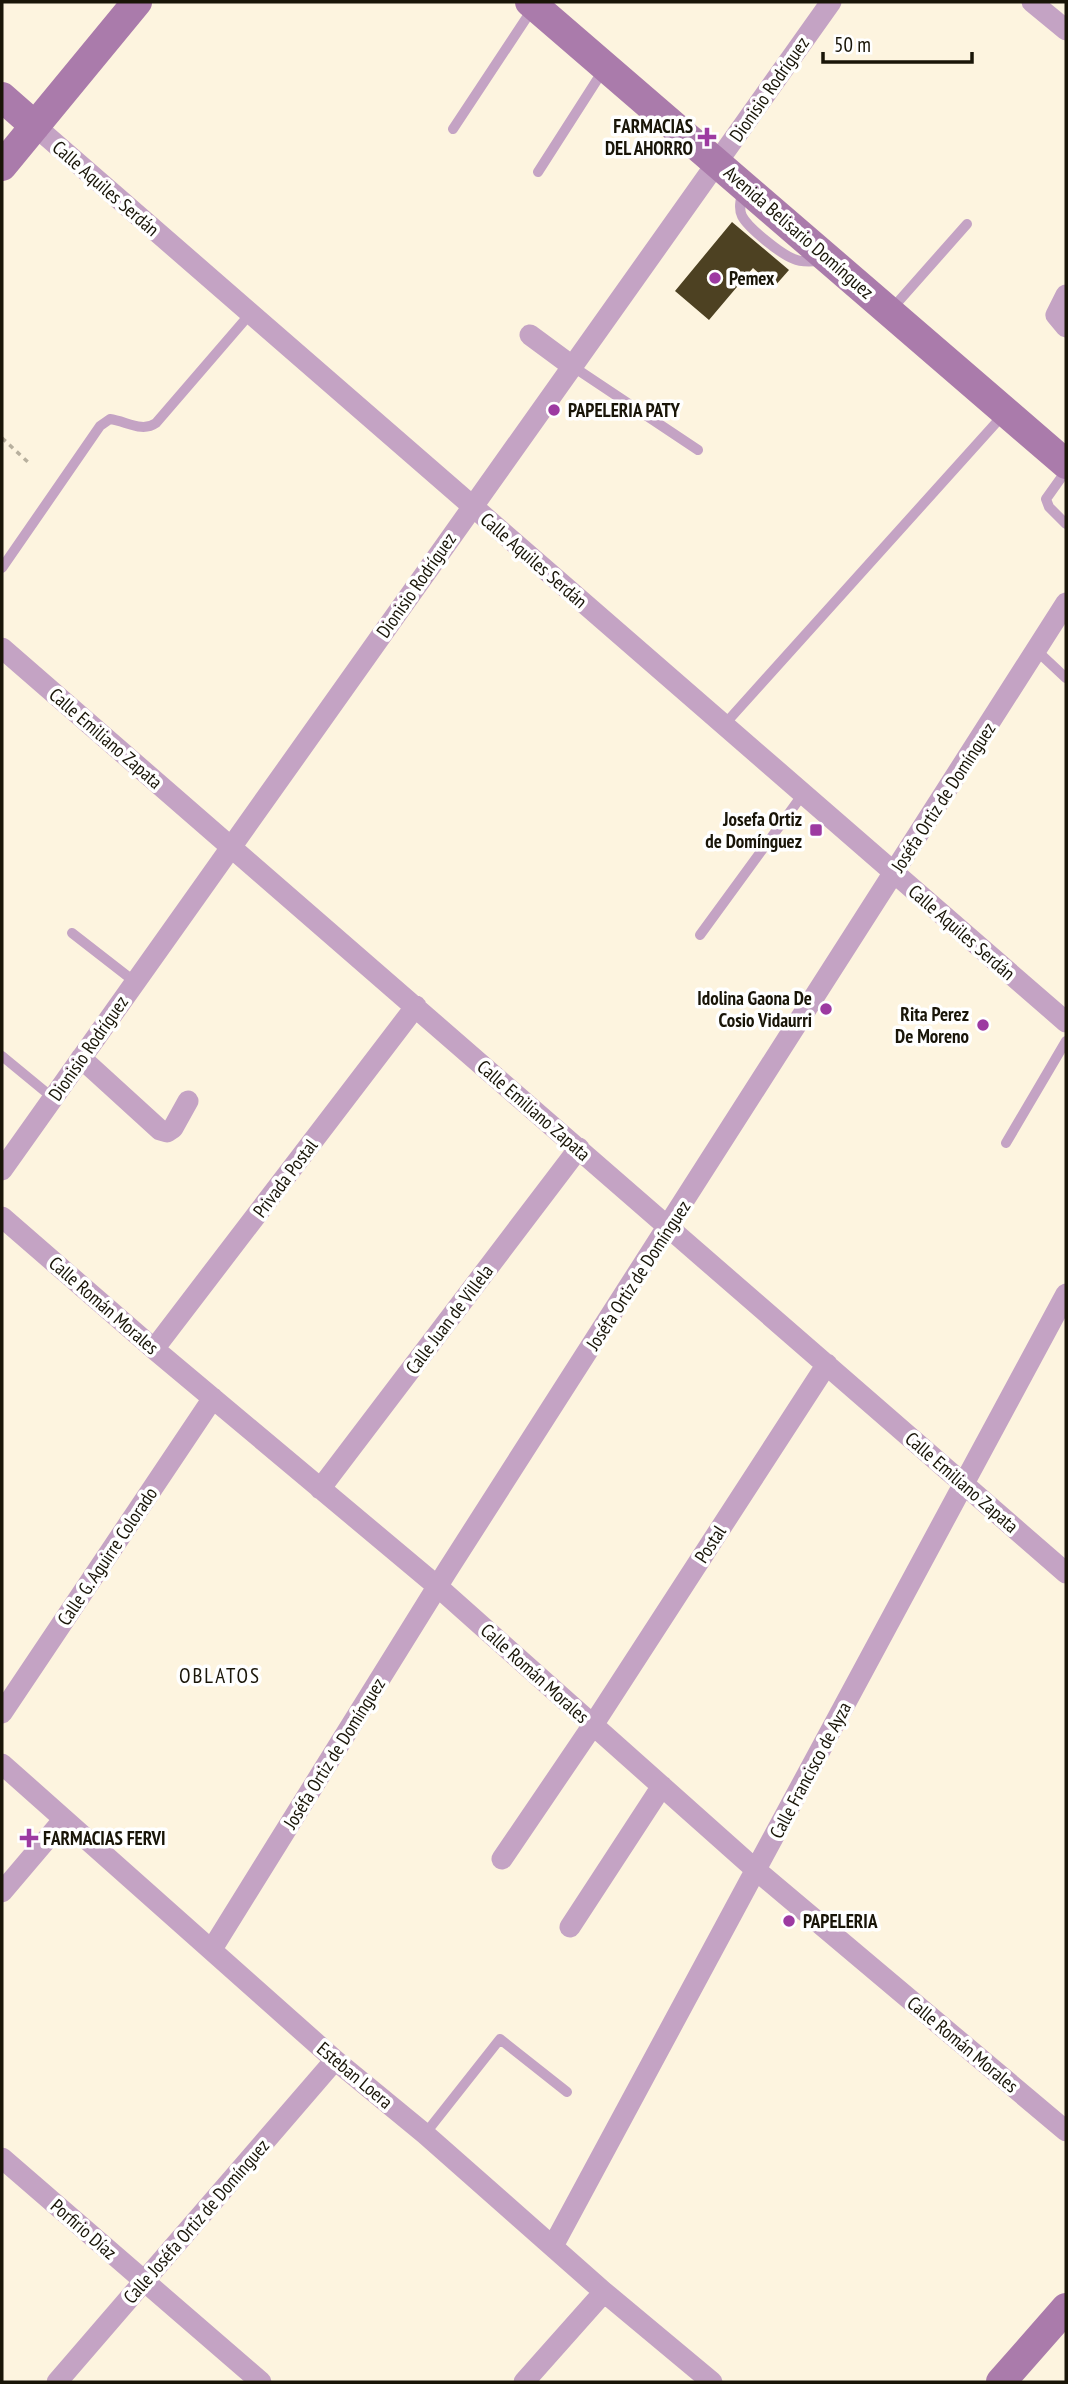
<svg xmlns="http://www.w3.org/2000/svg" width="1068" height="2384" font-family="'PT Sans Narrow',sans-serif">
<rect width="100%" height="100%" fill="#fdf4df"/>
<path fill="#4d4122" d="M732,222L789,270L774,287L753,268L709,320L675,291Z"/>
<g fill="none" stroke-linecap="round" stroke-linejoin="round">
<path stroke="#b8b09e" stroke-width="3.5" stroke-dasharray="5 5" stroke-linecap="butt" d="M2,438L30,464"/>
<path stroke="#c4a3c4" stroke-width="10" d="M453,129L533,8
M538,172L604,69
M743,189C741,198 738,208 742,216C748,228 782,255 794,259C802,263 812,261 821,261
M890,311L967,224
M572,366L698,450
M1066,471L1046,499L1049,507L1066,524
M2,568L100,426L110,419C126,421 142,433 156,423L250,314
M1036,650L1066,678
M724,725L1004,414
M72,933L135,982
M700,935L803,794
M2,1056L53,1098
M1006,1143L1066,1041
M425,2134L500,2039L567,2092"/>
<path stroke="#c4a3c4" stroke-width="21" d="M1032,2L1066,30
M35,126L1066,1022
M1066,295L1056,315L1066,327
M530,335L572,366
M2,648L1066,1573
M81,1058L160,1130L167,1132L173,1128L188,1101
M2,1170L831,2
M2,1217L154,1349L437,1586L756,1870L1066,2131
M154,1349L416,1006
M320,1489L579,1148
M2,1713L213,1398
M2,1764L335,2060L425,2134L604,2292L712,2382
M502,1859L593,1725L827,1364
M2,1892L64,1819
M570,1927L662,1786
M212,1949L447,1571L1066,603
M2,2158L261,2382
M553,2246L1066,1294
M57,2382L335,2060
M524,2382L604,2292"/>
<path stroke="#aa7bab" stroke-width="30" d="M530,2L1066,464
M2,97L35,126
M2,166L137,2
M1001,2382L1066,2308"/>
</g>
<g fill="#9d3aa1" stroke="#fff" stroke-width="2.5">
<path d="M703.5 126.5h7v7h7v7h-7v7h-7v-7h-7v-7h7z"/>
<circle cx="715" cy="278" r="7"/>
<circle cx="554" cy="410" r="7"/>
<rect x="809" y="823" width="14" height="14" rx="3.5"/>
<circle cx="826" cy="1009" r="7"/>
<circle cx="983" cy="1025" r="7"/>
<path d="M25.5 1827.5h7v7h7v7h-7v7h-7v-7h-7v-7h7z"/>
<circle cx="789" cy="1921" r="7"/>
</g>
<g text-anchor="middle" stroke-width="7" stroke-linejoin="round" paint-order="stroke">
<g font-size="19" fill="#191508" stroke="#fff">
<text transform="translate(769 89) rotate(-55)" y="7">Dionisio Rodríguez</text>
<text transform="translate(106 188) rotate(41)" y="7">Calle Aquiles Serdán</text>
<text transform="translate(799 232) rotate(41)" y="7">Avenida Belisario Domínguez</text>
<text transform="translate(534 560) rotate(41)" y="7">Calle Aquiles Serdán</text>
<text transform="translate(416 585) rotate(-55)" y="7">Dionisio Rodríguez</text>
<text transform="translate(106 738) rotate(41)" y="7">Calle Emiliano Zapata</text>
<text transform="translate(943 797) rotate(-57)" y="7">Joséfa Ortiz de Domínguez</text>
<text transform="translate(962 932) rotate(41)" y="7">Calle Aquiles Serdán</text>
<text transform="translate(88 1048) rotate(-55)" y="7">Dionisio Rodríguez</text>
<text transform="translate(534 1110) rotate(41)" y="7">Calle Emiliano Zapata</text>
<text transform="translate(285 1178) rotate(-53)" y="7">Privada Postal</text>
<text transform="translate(638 1275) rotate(-57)" y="7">Joséfa Ortiz de Domínguez</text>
<text transform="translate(104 1305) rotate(41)" y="7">Calle Román Morales</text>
<text transform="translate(449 1319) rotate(-53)" y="7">Calle Juan de Villela</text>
<text transform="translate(962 1482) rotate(41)" y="7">Calle Emiliano Zapata</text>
<text transform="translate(710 1544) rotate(-57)" y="7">Postal</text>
<text transform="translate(107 1556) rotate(-56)" y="7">Calle G. Aguirre Colorado</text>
<text transform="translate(535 1673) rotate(42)" y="7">Calle Román Morales</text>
<text transform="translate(334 1753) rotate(-58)" y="7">Joséfa Ortiz de Domínguez</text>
<text transform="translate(810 1770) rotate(-62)" y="7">Calle Francisco de Ayza</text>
<text transform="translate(963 2044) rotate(40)" y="7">Calle Román Morales</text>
<text transform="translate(355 2075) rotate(40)" y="7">Esteban Loera</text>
<text transform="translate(196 2221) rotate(-49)" y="7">Calle Joséfa Ortiz de Domínguez</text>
<text transform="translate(84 2229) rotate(41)" y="7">Porfirio Díaz</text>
</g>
<g font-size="19" font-weight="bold" fill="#191508" stroke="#fff" text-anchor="end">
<text x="693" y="133">FARMACIAS<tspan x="693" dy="22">DEL AHORRO</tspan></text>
<text x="729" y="285" text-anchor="start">Pemex</text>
<text x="568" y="417" text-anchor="start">PAPELERIA PATY</text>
<text x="802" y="826">Josefa Ortiz<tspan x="802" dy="22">de Domínguez</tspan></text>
<text x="812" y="1005">Idolina Gaona De<tspan x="812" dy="22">Cosio Vidaurri</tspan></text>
<text x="969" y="1021">Rita Perez<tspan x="969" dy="22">De Moreno</tspan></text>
<text x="43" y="1845" text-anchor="start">FARMACIAS FERVI</text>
<text x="803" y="1928" text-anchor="start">PAPELERIA</text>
</g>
<g font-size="21" letter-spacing="2" fill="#191508" stroke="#fff">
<text x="220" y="1683">OBLATOS</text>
</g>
</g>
<rect width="1068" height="2384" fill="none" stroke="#191508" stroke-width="7"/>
<path d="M823 52v10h149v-10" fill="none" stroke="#191508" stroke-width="3.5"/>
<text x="834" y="52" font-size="21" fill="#191508" stroke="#ffffff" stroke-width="5" paint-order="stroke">50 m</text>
</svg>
